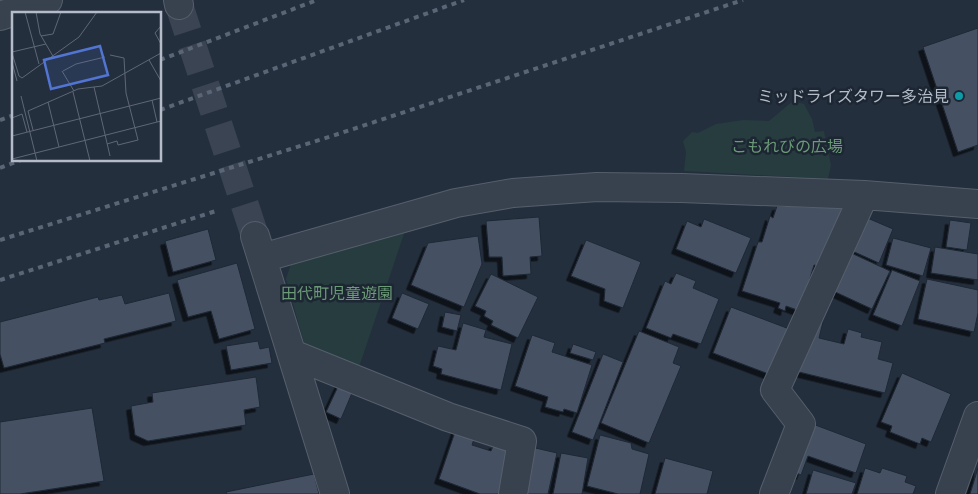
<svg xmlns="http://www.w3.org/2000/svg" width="978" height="494" font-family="'Noto Sans','Noto Sans JP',sans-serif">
<defs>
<filter id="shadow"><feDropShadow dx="-4.5" dy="4.5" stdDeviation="0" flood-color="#0009"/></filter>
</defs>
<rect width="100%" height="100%" fill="#242f3e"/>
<path fill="#263c3f" d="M793,101L804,104L812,119L815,132L824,131L831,165L828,179L684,171L686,152L683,141L692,132L698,133L716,124L743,120L769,121Z
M406,228L357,373L306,350L286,279L293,258Z"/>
<path fill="#455162" stroke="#1f2835" filter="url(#shadow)" d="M978,28V145L958,152L923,47Z
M777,206L850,208L823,267L814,265L800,311L786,306L785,311L778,308L780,303L742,291L758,242H762L770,216L773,218Z
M539,217L542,256L530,257L531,274L503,276L502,257H489L486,221Z
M865,217L893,229L879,263L850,250Z
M704,219L751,238L736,273L676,249L687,221L701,227Z
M950,220L971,223L967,250L946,247Z
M208,229L216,260L173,272L165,241Z
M478,236L482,264L464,307L411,285L428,243Z
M893,238L931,248L923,276L886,265Z
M586,240L641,262L623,308L604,301L605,289L571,276Z
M935,247L978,254V280L931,273Z
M849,252L890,271L872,309L831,290Z
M237,263L255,329L219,339L211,311L188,317L177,280Z
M892,270L920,281L902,326L873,315Z
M676,273L696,281L693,288L719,299L701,344L673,334L671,338L646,328L665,281L671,284Z
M491,274L538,297L518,338L491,325L493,321L484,316L486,311L475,306Z
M927,279L978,290V313L974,332L918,319Z
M169,293L176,321L104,339L105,343L4,368L0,354V322L98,297L99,300L122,295L125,304Z
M402,293L429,304L418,329L392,318Z
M731,307L792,330L774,376L713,353Z
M445,312L461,315L457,331L442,327Z
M812,320L823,322L819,338L844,344L848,329L862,333L861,337L882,342L878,359L893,363L885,393L799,372Z
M463,323L486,330L484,337L512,344L501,390L441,374L442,369L433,366L438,346L456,350Z
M639,331L679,347L673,363L681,366L649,443L601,423Z
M532,335L555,343L552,352L592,365L577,413L564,409L563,412L545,407L548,397L515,386Z
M258,341L260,349L269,347L272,363L231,370L226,346Z
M573,344L596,352L593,360L570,353Z
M603,354L623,362L593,440L572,432Z
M902,373L951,394L931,442L922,438L920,444L890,432L892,426L881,422Z
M256,377L260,407L244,410L246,425L148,441L135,435L131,406L153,402L152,393Z
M341,380L355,386L341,419L326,412Z
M92,408L104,481L20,494H0V422Z
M810,423L866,444L856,473L808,456L801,475L792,471Z
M456,429L475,436L472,445L491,451L494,444L513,451L505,494H480L439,479Z
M600,435L631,443L632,449L649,454L640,494H618L587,486Z
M531,447L557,453L548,494H521Z
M561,453L588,458L582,494H553Z
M665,458L713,471L707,494H655Z
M865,468L880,473L882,468L907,476L905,482L916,486L913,494H857Z
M978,468V494H970Z
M813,470L856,483L852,494H806Z
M314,474L319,494H227L226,492Z"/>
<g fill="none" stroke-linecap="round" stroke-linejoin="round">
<path stroke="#3a4453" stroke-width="28" stroke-dasharray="28 14" stroke-linecap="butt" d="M179,5L255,236"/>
<defs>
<path id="minor" d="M178,0L179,5
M0,16L48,0
M255,236L335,494
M262,258L456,203L513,193L597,187L682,188L864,195L978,204
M292,354L448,417L522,441L513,494
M774,494L801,424L775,390L864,195
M950,494L978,416"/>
</defs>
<use href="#minor" stroke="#565f6c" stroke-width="30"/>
<use href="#minor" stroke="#38414e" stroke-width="28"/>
<path stroke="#5a6575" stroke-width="4" stroke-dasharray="5 5" stroke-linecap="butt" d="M160,60L317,0
M160,110L464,0
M0,120L14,115
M0,168L21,160
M0,240L332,136L743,0
M0,280L219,210"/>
</g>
<circle fill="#0f9aa8" stroke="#1d2633" stroke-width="2" cx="959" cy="96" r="5"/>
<g text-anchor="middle" stroke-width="5" stroke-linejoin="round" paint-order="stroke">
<g font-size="16" fill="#b4bcc9" stroke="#1d2633" text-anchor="end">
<text x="949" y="102">ミッドライズタワー多治見</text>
</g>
<g font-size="16" fill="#6b9a76" stroke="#1d2633">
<text x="787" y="152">こもれびの広場</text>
<text x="337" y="299">田代町児童遊園</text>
</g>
</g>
<g transform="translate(12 12)">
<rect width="149" height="149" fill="#242f3e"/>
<path fill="none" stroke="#5e6776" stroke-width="1" d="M13,0L27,52M24,0L28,22L42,46M149,14L143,21L149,32M29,24L41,22L49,0M0,40L34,32M0,41L7,64L10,66L67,25L85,0M137,48L149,69M0,50L5,69M50,59L62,79M51,59L64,52L93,45M82,75L98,144M61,80L78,149M9,84L25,149M140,88L145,110M36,90L47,135M0,106L10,102L15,120M21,118L16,99L66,77L90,74L149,41M0,124L149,86M95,132L105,129L106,133L126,128L114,81L112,46L98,43M0,147L149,109"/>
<path fill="#5274d3" fill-opacity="0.15" stroke="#5274d3" stroke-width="2.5" d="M88,34L96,63L39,77L32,48Z"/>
<rect width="149" height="149" fill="none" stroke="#b4bcc9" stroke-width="2.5"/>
</g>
</svg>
